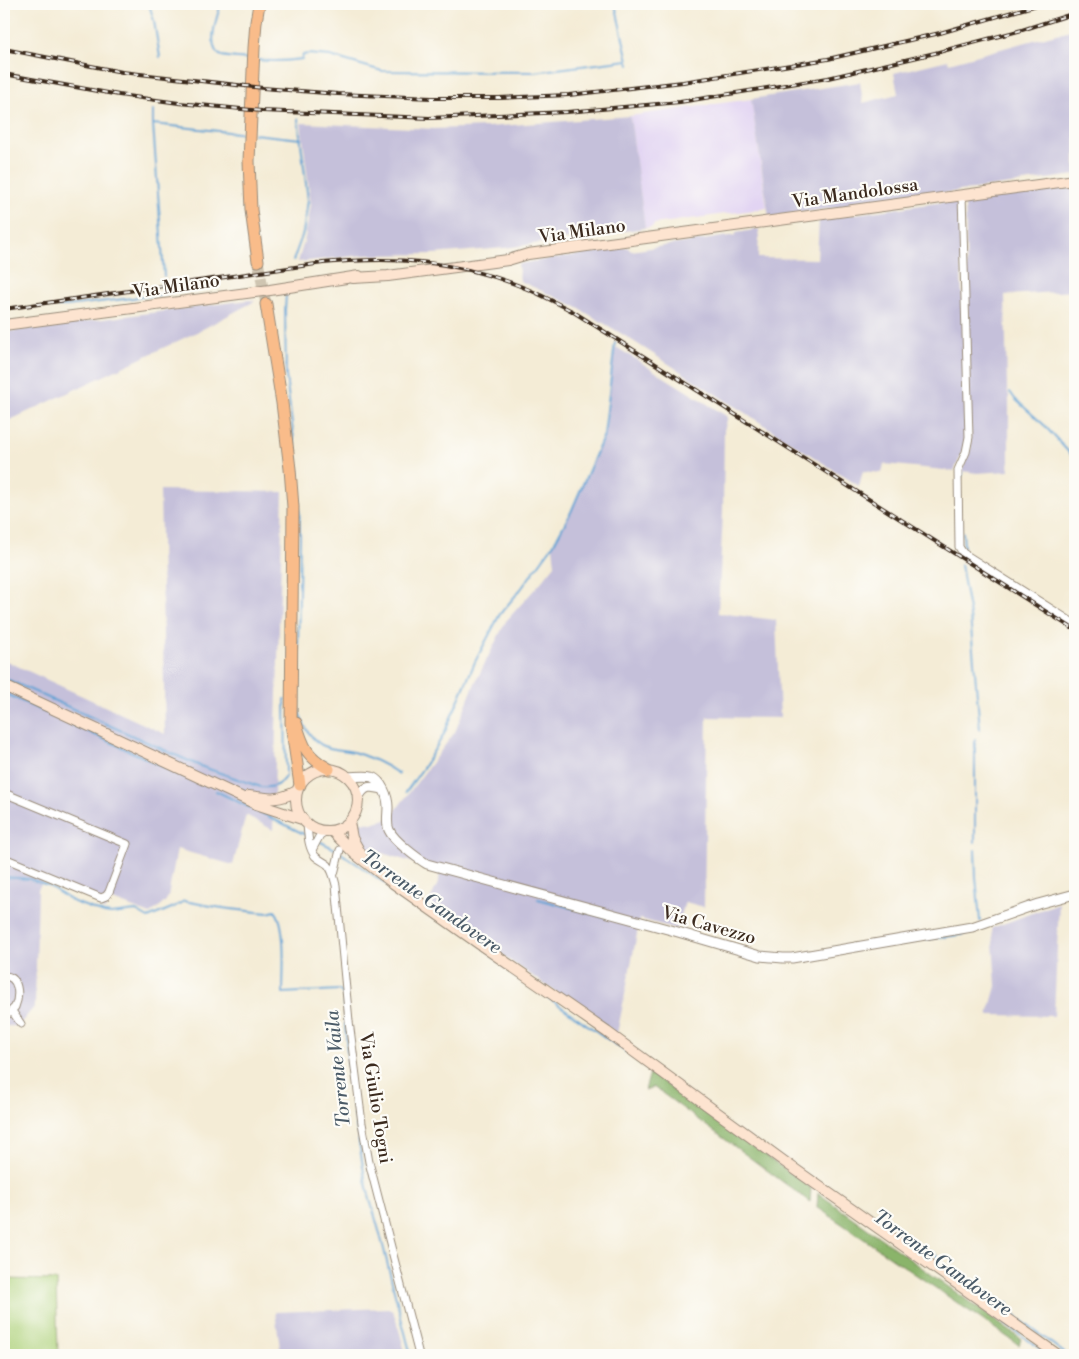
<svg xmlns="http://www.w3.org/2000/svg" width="1079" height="1359" font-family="'Libre Bodoni',serif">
<rect width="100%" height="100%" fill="#fdfcf7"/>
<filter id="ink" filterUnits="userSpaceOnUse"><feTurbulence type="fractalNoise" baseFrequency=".02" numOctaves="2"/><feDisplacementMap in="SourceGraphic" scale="10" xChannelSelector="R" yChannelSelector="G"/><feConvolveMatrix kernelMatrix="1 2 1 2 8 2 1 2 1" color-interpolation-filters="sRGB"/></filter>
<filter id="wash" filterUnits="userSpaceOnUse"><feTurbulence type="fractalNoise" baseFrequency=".0096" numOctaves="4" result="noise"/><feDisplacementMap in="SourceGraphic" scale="20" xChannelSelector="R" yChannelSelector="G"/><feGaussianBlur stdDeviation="1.12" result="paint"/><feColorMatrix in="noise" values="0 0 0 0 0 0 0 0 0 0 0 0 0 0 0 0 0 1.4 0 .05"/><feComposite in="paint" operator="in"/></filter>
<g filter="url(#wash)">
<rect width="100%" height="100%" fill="#f4ecd6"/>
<path fill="#e2d4f3" d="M751,99L767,208L654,224L652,227L645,228L630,116Z"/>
<path fill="#c5c0da" d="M1071,30L1075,34V175L769,217L751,99L860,82L863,103L898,94L894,73L948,60L949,63Z
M630,116L645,228L505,248L433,254L364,255L298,262L305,238L311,205L301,123L434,129L487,127Z
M1075,184V291L1005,295L1007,388L1009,396V471L977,473L962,471L971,448L965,199Z
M959,200L966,433L964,449L954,471L884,464L882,473L863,471L859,486L622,334L573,305L520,281L518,264L627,247L631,251L736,235V233L759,229L758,258L817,259L819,219Z
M249,300L255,301L201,330L4,423V332Z
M616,347L728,417L724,430L723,513L718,613L776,620L780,718L707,717L704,907L685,902L677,929L640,919L617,1034L428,904L439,881L440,872L411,862L359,846L353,830L360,822L372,823L390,818L455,732L475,683L506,621L542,581L555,565L553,546L571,512L605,435L614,353Z
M160,490L283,492L273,830L246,815L233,865L177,849L168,897L165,902L150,914L110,899L105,910L100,908L102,901L45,878L38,889L35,1006L18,1026H4V660L165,734Z
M1059,903L1054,1016L988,1015L996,986L992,928Z
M389,1308L393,1312L396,1319L406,1355H281L275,1312Z"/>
<path fill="#aed27b" stroke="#747e4c" d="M4,1279L56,1280L58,1355H4Z"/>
<path fill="#8ab46b" stroke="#626f44" d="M650,1073L811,1188L810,1202L662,1093L653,1087L645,1090Z
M818,1193L1021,1339L1019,1345L817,1207Z"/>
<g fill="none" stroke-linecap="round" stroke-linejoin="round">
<path stroke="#61a2d4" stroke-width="2" d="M149,4L154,21L160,57
M221,4C217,16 205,50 222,56C231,58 241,58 250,59
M615,4L629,65
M258,60C272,62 288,61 302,59L303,55L308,54L330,56L382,71L534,72L628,60
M153,110V124L164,276
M153,124L247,134
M254,134L301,139
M1065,187L1075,186
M293,261L303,233L308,200L298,119
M286,295L285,310L286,376L298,472L300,535L297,706C301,718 306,732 316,741C326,750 340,749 353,752C370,757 385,764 399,774
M58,307L166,294
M1010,392L1015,399L1043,424L1075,459
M961,477L963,473
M963,532L964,548
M961,565L970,616L980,729
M4,678L200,766L261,787C272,788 280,786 286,775L285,699
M4,693L182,775
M216,791L306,835
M406,792L423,768L443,736L475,662L500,614L521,589L553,545L571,512L604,435L615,343
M319,841L337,850
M975,842V740
M975,850L976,877L980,921
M341,853L386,884
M4,877L30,879L47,885L74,902L104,913L111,914L136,911L148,918L174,907L184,901L222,908L257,912L268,913L275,911C287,924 283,974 283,993L339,990L343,994L349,1081L365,1179C371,1206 380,1231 386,1258C394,1290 402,1323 411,1355
M538,899L662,932
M982,928H985
M926,939L960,935L970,932
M546,996L626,1052
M893,1231L919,1248L930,1251L937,1256L944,1266L985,1295L1000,1299
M1008,1302L1010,1312L1067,1355
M1004,1323L1049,1355"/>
</g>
</g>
<g filter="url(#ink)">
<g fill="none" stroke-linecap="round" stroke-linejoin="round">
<path stroke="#cfc5b1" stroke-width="11" stroke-dasharray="11 5.5" stroke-linecap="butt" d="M258,261L266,304"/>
<defs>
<path id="minor" d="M962,195L969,437L966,452L958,470L959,547L963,553L1075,624
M4,793L127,844L109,892L106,896L101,898L4,858
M307,824C308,835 308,847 315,856C319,860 325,862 328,865C333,871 334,878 336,885L349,1021L362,1123L369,1162L419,1355
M312,850L320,835L325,832
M334,874L340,850
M4,976C19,976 20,995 15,1007L8,1014H4
M12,1011L21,1024"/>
<path id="tertiary" d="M348,777C355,777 365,775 372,777C382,781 388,797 388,807C388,815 386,823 389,830C394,841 417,858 427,864L671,930L760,956L783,958H792L972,927L1038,904L1075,894
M358,798C365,785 370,786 383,789"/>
<path id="secondary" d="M353,278L388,276L508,260L528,254L1075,180
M4,325L270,290L359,276
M4,686L256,804L302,819
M296 800a31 31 0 1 1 62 0a31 31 0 1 1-62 0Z
M249,796C270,799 278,801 297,791
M349,822L352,838L362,856
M332,831L355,854L393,883L478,943L607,1032L789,1165L1058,1355"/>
<path id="primary" d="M258,261L251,210L249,161L254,48L256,22L259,4
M266,304L282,403L290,469L293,507L291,723L300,785
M296,723C303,747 307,757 329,769"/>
</defs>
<use href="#minor" stroke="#988b7a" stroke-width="9"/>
<use href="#tertiary" stroke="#988b7a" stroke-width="11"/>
<use href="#secondary" stroke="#988b7a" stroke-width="12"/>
<use href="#primary" stroke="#988b7a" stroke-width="13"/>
<use href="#minor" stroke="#fff" stroke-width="7"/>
<use href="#tertiary" stroke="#fff" stroke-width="9"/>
<use href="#secondary" stroke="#fde4d0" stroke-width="10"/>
<use href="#primary" stroke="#f9bc8a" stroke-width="11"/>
<defs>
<path id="rail" d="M4,49L122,72L263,88L338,94L432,98H499L569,95L683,82L828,59L940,33L1040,4
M4,74L119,95L179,103L262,111L429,118L567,112L680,102L828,78L935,53L1022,30L1069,15
M4,309L323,263C394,256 453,260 520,286C538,293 555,302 572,311L1075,630"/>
</defs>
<use href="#rail" stroke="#3b2a1e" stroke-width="4"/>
<use href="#rail" stroke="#fdfcf7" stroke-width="2" stroke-dasharray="5.5" stroke-linecap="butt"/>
</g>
</g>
<g text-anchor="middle" stroke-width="4.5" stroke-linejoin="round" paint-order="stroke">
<g font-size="18" fill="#3b2a1e" stroke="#fdfcf7">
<text transform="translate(855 193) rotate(-8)" y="6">Via Mandolossa</text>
<text transform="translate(582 231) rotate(-8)" y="6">Via Milano</text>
<text transform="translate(176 286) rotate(-8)" y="6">Via Milano</text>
<text transform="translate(709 925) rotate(16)" y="6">Via Cavezzo</text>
<text transform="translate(376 1098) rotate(81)" y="6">Via Giulio Togni</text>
</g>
<g font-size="19" font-style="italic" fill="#4a5a67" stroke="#fdfcf7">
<text transform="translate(432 901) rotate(35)" y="7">Torrente Gandovere</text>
<text transform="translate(337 1069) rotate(-96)" y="7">Torrente Vaila</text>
<text transform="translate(943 1262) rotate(36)" y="7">Torrente Gandovere</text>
</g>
</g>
<rect width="1079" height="1359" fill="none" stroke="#fdfcf7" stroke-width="20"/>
</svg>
